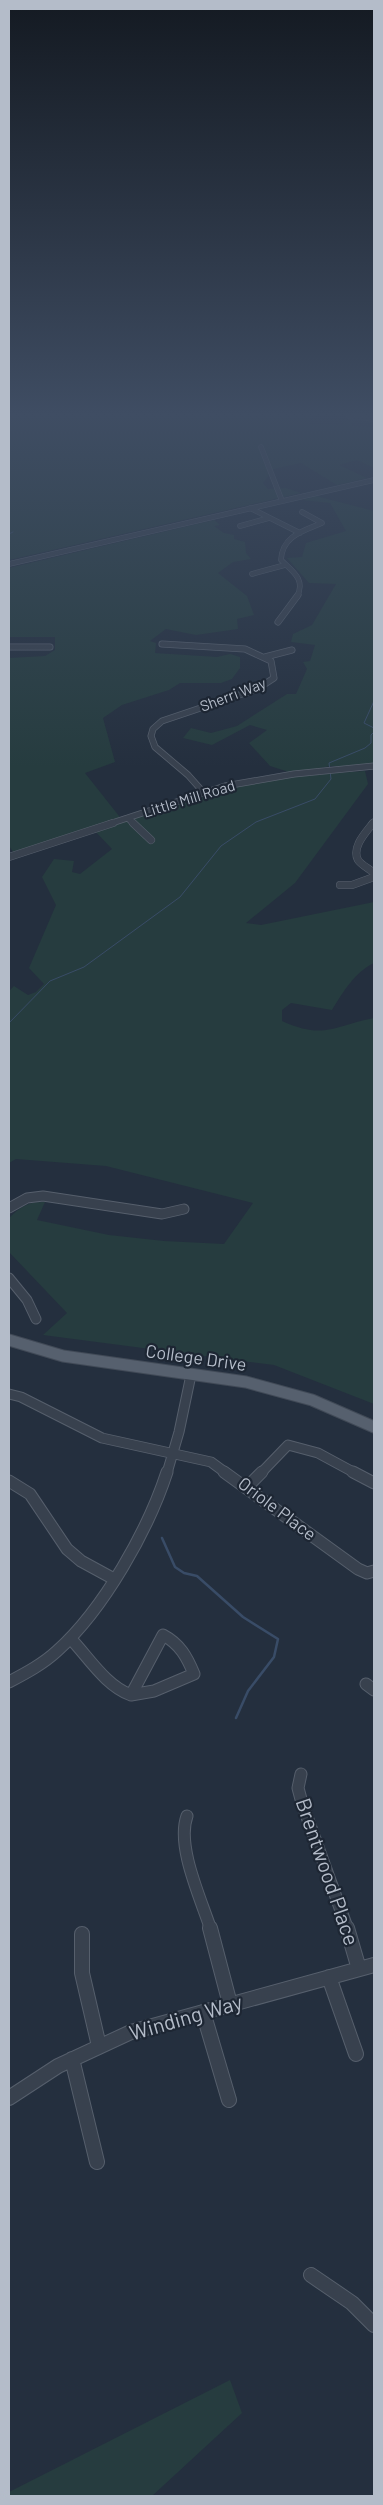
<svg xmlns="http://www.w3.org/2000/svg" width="383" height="2505" font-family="Barlow,sans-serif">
<rect width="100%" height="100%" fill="#242f3e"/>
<path fill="#263c3f" d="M9,416H314L308,424L343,425L346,419L354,420L351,426L374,427V468L357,460L339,465L367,478L337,485L301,463L269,470V475L263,483L268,489L286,488L301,493L9,560Z
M316,496L374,511V764L353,767L331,766L292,773L270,766L249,743L267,730L250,725L212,745L183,738L191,728L211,733L237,726L287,694H296L307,669L303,662L310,661L315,645L291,642L293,634L312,625L336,584L309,583L287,558L302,557L306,543L346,531L330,503L302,500Z
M214,520L220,525L214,526L224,533L234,535V539L245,542L246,553L251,559L233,562L218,573L247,596L254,615L237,619L238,629L196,635L166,629L150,641L156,643L155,653L217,657L230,654L240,657V668L232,679L221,683H180L169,690L122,705L103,718L115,762L85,773L123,821L249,779L365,771L368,784L295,883L246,923L261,925L374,902V963C355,972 343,992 332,1010L291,1003L282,1010V1021C324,1040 333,1026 374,1018V1404L274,1365L43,1335L67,1313L9,1252V1218C20,1207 29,1201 45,1202L37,1220L109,1235L164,1241L224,1244L253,1203L106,1166L16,1159L9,1163V991L14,986L28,995L36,992L44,984L29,968L56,905L42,877L54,859L74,861L72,872L80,874L112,849L94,830L16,856L9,846V658L45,656L55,650V637H9V568Z
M230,2380L242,2413L152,2496H9V2492Z"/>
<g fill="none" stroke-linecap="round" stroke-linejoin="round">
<path stroke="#394c67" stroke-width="1" d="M9,534L13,532
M9,593V596
M374,701L364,723L374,728
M9,1023L50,981L84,967L180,897L221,846L256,822L315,799L331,779L329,763L365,748L371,743V735L374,732"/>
<path stroke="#394c67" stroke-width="2.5" d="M162,1538L175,1567L184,1573L197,1576L243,1617L278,1639L274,1657L248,1691L236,1718"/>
<defs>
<path id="minor-far5" d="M348,416L374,419
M261,447L282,501
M250,508L300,533
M240,526L269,518
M9,564L374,480
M252,574L285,565
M297,597C306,579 292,571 281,560C282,536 303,531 322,523L302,512"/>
<path id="minor-far4" d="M278,622L298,595
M162,644L245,649L271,661L274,678L257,689L162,721L153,729L151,736L155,747L188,775L204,793
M9,647H50
M265,657L292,650
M128,818L134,824
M109,824L225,786L294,774L374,766
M372,824L374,822"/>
<path id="minor-far3" d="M133,823L151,840
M373,823C367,831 351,847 358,860C361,865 370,869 374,873
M9,857L113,823
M340,885H352L374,877"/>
<path id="minor-far2" d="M9,1208L27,1198L43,1196L162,1214L184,1209
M9,1278L27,1300L36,1319
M9,1394L21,1397L102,1438L211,1462L226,1473
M167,1473L179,1432L191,1375
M261,1473L288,1445L318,1453L355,1473"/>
<path id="minor-far1" d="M224,1472L358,1569L367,1573L374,1571
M353,1472L374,1483
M9,1481L30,1494L67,1549L81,1561L114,1579
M247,1487L262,1472
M163,1635C180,1644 187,1657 194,1674L154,1691L131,1695Z
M71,1639C89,1658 106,1686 131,1695
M9,1682C26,1673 43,1664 57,1651C104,1609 148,1530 167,1472
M366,1684L374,1690
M301,1774L298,1788L302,1803L348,1930
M187,1816C176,1846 201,1899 211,1930"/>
<path id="minor" d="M210,1928L230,2004
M347,1928L359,1969
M82,1934V1973L99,2046
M329,1977L356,2054
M203,2012L229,2100
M72,2059L97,2162
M9,2098L58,2066L131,2032L374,1965
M311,2275L352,2303L374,2325"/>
<path id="major" d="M9,1340L63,1356L246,1382L312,1400L374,1427"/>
</defs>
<use href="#minor-far5" stroke="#565f6c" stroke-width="5.5"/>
<use href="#minor-far4" stroke="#565f6c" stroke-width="7"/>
<use href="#minor-far3" stroke="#565f6c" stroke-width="8"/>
<use href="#minor-far2" stroke="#565f6c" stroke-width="11"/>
<use href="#minor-far1" stroke="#565f6c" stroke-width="13"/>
<use href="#minor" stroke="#565f6c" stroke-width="16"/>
<use href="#major" stroke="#414a57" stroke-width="13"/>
<use href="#minor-far5" stroke="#38414e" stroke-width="4.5"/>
<use href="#minor-far4" stroke="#38414e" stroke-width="5.5"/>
<use href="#minor-far3" stroke="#38414e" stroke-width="7"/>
<use href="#minor-far2" stroke="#38414e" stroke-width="9"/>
<use href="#minor-far1" stroke="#38414e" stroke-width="11"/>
<use href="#minor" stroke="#38414e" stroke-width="14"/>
<use href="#major" stroke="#56606e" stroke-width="11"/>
</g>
<linearGradient id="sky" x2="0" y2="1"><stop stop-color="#141a22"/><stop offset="0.54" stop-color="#3f4d63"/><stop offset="1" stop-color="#3f4d63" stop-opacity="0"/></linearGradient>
<rect width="383" height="767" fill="url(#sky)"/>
<g text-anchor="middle" stroke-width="4.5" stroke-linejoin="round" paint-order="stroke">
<g font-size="15" fill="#b4bcc9" stroke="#1d2633">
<text transform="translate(233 695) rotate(-21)" y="5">Sherri Way</text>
<text transform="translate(189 799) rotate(-17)" y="5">Little Mill Road</text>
</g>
<g font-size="18" fill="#b4bcc9" stroke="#1d2633">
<text transform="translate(196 1358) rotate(8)" y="6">College Drive</text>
<text transform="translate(277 1509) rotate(37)" y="6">Oriole Place</text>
</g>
<g font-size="21" fill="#b4bcc9" stroke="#1d2633">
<text transform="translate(327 1872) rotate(71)" y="7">Brentwood Place</text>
<text transform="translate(186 2018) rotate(-16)" y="7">Winding Way</text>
</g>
</g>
<rect width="383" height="2505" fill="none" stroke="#b4bcc9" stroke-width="20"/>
</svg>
